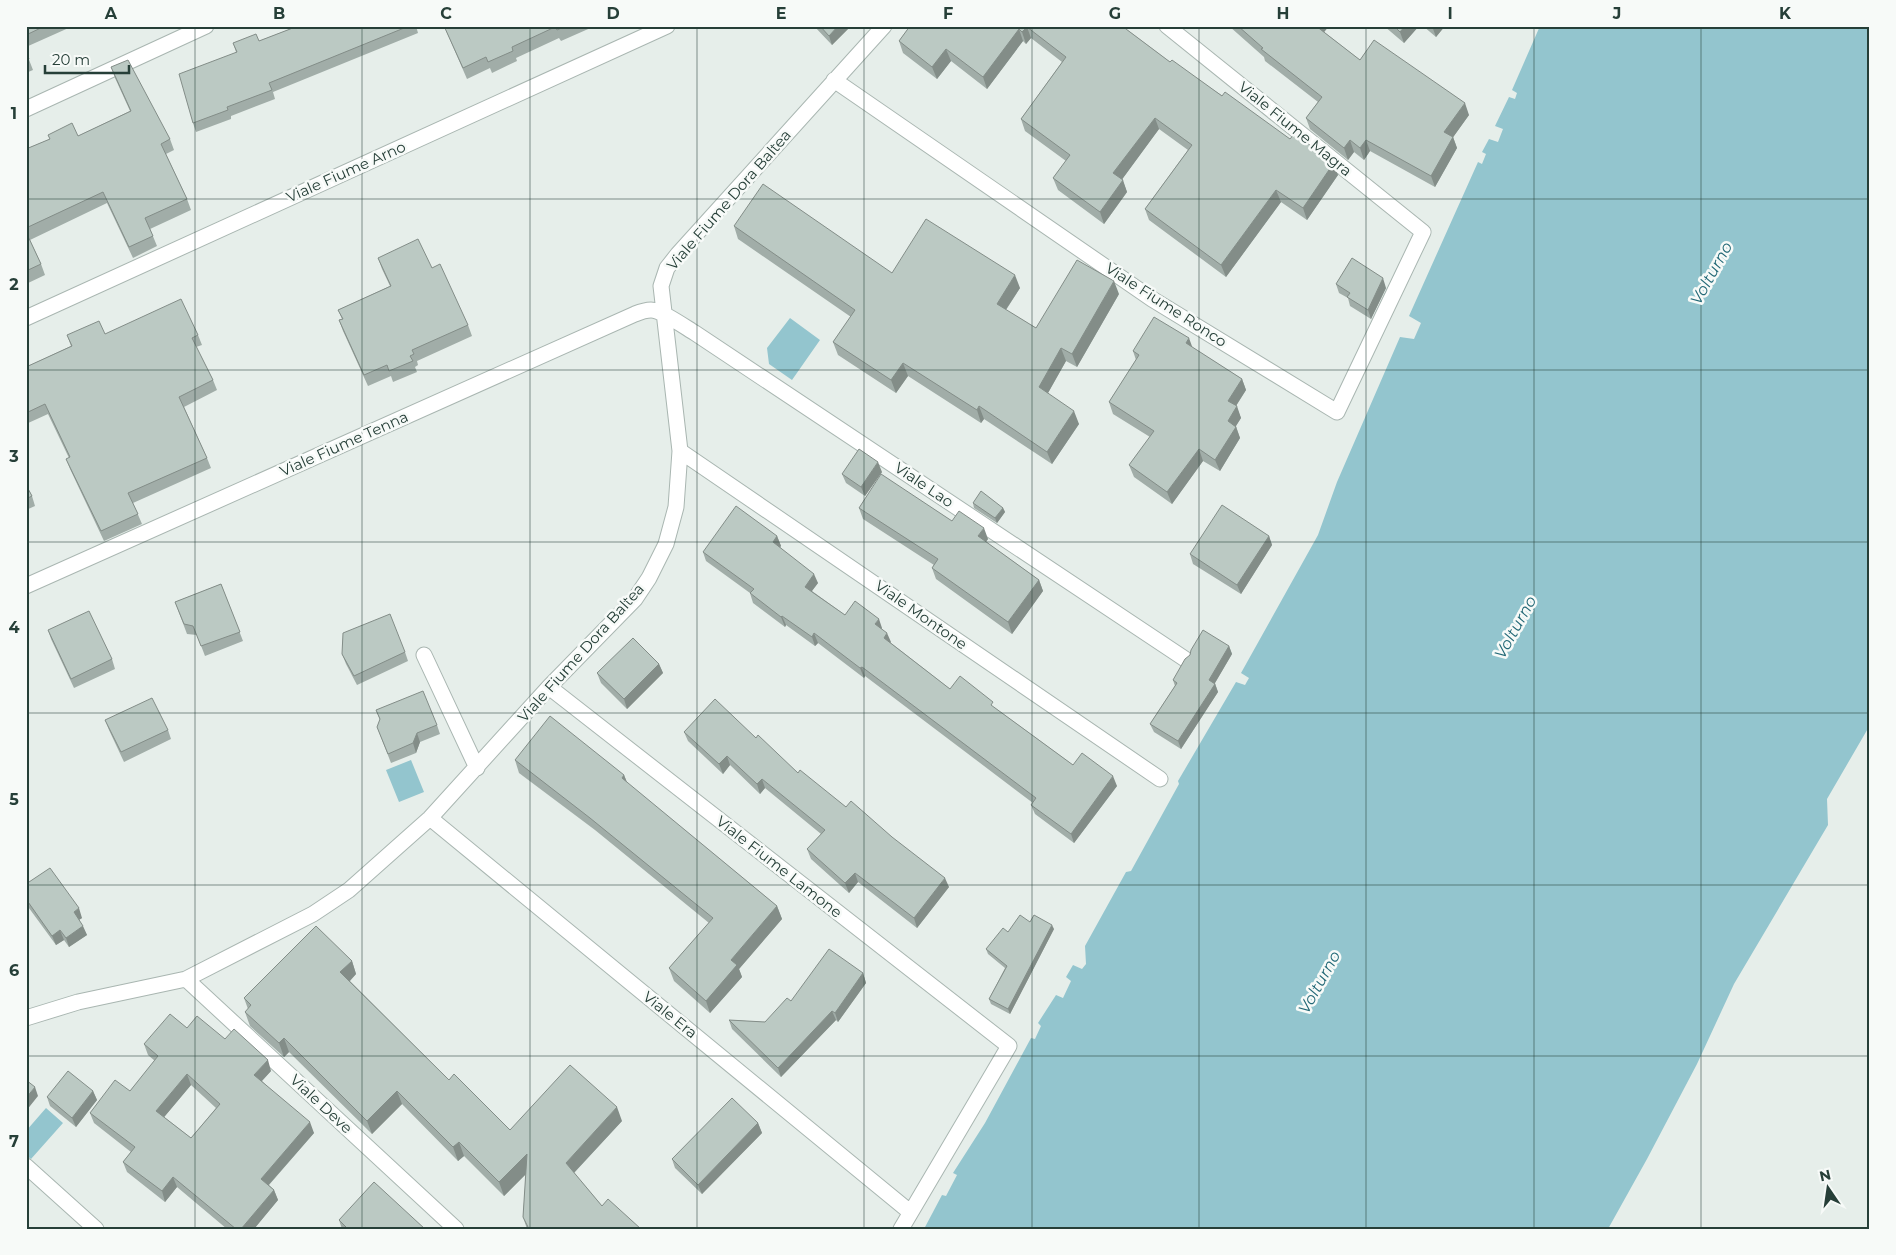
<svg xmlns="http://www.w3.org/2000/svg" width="1896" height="1255" font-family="Montserrat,sans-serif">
<rect width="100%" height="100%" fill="#e6eeea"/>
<path fill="#93c5ce" d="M1540,26H1870V725L1827,799L1828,825L1734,984L1697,1064L1647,1159L1608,1229H924L942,1195L946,1196L957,1175L953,1173L985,1123L1031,1038L1035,1039L1041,1026L1038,1023L1056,995L1063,998L1071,981L1066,977L1073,965L1082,969L1086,964L1085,946L1126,872L1131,871L1179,784L1178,781L1236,682L1245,685L1249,678L1241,673L1318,535L1337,482L1400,337L1414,339L1421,323L1409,316L1478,162L1482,164L1486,154L1482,152L1489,139L1498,142L1503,129L1495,126L1509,97L1515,99L1517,93L1512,90Z
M790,318L820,340L792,380L769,364L767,348Z
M411,760L424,792L399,802L386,770Z
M46,1108L63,1123L31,1159L26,1155V1131Z"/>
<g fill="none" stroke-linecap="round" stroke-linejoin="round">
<defs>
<path id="street" d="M834,80L1152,299L1337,412L1423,232L1167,26
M26,109L206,26
M26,318L667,26
M680,451L1160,779
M26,586L635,314C640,312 646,310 651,310C661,310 685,327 695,333L1185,659
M424,655L477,768
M549,687L1009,1046L901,1229
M430,818L910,1212
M186,979L456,1229
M26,1018L78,1002L186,979L313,914L349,890L430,818L549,687L635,599L649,578L666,544L676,507L680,451L661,286L667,268L678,254L884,26
M26,1166L96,1229"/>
</defs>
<use href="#street" stroke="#a9b6b1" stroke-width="17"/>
<use href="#street" stroke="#fff" stroke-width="15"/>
</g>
<path fill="#a1ada8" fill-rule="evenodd" d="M26,26H73L26,47Z
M298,26H416L418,33L273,92L275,99L231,116V119L196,132L193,123L236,52L233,43L259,41Z
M444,26H595L561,41L559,38L516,58L517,61L492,73L490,68L467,79Z
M814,26H851L832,45Z
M910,26H1122L1170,62L1290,139L1333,164L1338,175L1307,220L1281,202L1226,277L1149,220L1145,209L1188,150L1159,129L1122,179L1127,192L1104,224L1058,190L1053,178L1066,161L1025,131L1021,119L1062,62L1031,38L1026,44L1023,41L987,89L951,61L937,79L903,53L899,41Z
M1229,26H1329L1324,32L1360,60L1469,115L1453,137L1457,148L1435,187L1370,151L1364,160L1354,152L1348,160L1310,129L1306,118L1318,102L1265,61L1264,57Z
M1384,26H1419L1404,43Z
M1423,26H1445L1436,37Z
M26,52L33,70L26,73Z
M111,67L170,139L174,150L166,154L187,199L191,210L150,229L157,246L133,258L107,203L30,240L41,264L45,275L26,284V149L50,139L48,135L78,136L130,111L115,78Z
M734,226L892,273L1020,288L1006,310L1036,328L1119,294L1077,367L1066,361L1048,393L1079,424L1052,464L984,419L981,423L908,376L896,393L838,355L833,342L851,317L738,239Z
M378,258L432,268L468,325L472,336L417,361L418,365L415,367L417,372L393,382L391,376L368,386L343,331L339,320L342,319L338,310L390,286L382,269Z
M1336,284L1386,288L1371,319L1350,306L1348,298L1339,293Z
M105,334L198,335L202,345L196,347L213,380L217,390L184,407L207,458L211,468L133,503L142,524L104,541L70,469L66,459L69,458L48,414L26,424V367L71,346L67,335Z
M1193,348L1242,379L1246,390L1236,406L1241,418L1236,426L1240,438L1220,471L1203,461L1172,504L1134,477L1129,465L1150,437L1113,414L1109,402L1136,360L1133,351Z
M882,472L865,496L846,483L842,474Z
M26,485L32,496L35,506L26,510Z
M973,503L1003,508L1005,512L997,523L974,508Z
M859,508L952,521L988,539L986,542L1039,580L1043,591L1012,634L936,579L932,568L934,565L863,519Z
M777,536L781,546L780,547L818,583L812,591L845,615L882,628V629L891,643L950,689L995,708L1073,765L1117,786L1074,843L1035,814L1031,805L1033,803L865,676L864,678L818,643L815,646L786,625L785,627L753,603L750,593L706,561L703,552Z
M1269,536L1272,545L1241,594L1193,564L1190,554Z
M221,584L243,641L205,656L197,635L187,634L175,602Z
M48,630L112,659L115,669L74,688L51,639Z
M1229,646L1232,654L1215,683L1218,692L1181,749L1154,732L1150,724L1175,686L1173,680Z
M405,652L408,661L357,685L346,664L342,654Z
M659,664L663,673L627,709L601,683L597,673Z
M376,710L437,725L440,734L420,742L416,753L391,763L377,727L380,720Z
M105,720L168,730L171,739L124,762L109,730Z
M684,732L756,738L798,773L846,807L949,887L917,928L858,882L849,893L811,859L807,849L821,834L765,788L760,794L730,765L723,774L688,741Z
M515,760L624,775L627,783L777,906L782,919L739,969L742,977L710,1013L674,981L669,968L709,923L595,830L519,773Z
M26,884L82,918L79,920L87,935L69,947L64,940L56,945L26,904Z
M1030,922L1054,929L1010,1014L991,1004L989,999L1005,968L988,954L986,949L1008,932Z
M352,961L356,974L350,981L449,1080L510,1130L622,1121L574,1173L602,1206L641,1229H527L523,1217L526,1174L504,1196L464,1156L458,1161L402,1104L372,1134L289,1052L284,1057L250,1026L245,1012L248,1009L244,998Z
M863,973L866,983L838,1022L836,1020L781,1077L732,1029L729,1020L765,1022L791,1001Z
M187,1028L225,1039L271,1071L262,1081L314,1133L269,1185L274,1190L278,1200L254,1229H227L177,1187L165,1202L127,1172L123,1162L131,1152L94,1123L90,1113L130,1091L155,1061L148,1055L144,1044ZM191,1085L216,1108L191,1138L164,1117Z
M93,1091L97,1100L76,1127L50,1106L47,1097Z
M758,1123L762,1133L702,1194L675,1168L672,1159Z
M339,1220L425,1229H342Z"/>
<path fill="#838d88" d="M838,26H851L832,45L829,36Z
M1316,26H1329L1320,37Z
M1405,26H1419L1404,43L1400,32Z
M1432,26H1445L1436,37Z
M1027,27L1031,38L1026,44L1022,32Z
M1019,29L1023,41L987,89L983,77Z
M946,49L951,61L937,79L932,67Z
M1465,103L1469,115L1449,143L1444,132Z
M1155,118L1159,129L1118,185L1113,173Z
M1453,137L1457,148L1435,187L1431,176Z
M1350,140L1354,152L1348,160L1344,148Z
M1366,140L1370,151L1364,160L1360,148Z
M1333,164L1338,175L1307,220L1303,208Z
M1123,180L1127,192L1104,224L1100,212Z
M1276,190L1281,202L1226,277L1221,265Z
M1015,275L1020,288L1001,317L997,304Z
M1383,278L1386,288L1371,319L1368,310Z
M1114,281L1119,294L1077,367L1072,354Z
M1189,338L1193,349L1186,343Z
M1061,348L1066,361L1044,400L1039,387Z
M903,363L908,376L896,393L891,380Z
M1242,379L1246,390L1232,412L1228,401Z
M979,406L984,419L981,423L977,410Z
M1237,406L1241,418L1232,432L1228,421Z
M1074,411L1079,424L1052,464L1047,452Z
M1236,427L1240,438L1220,471L1215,460Z
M1199,449L1203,461L1172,504L1167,492Z
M878,462L882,472L865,496L861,487Z
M1003,508L1005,512L997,523L995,518Z
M984,528L988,539L982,547L978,536Z
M777,536L781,546L776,552L773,542Z
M1269,536L1272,545L1241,594L1237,585Z
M814,574L818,583L808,596L805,587Z
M1039,580L1043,591L1012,634L1008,622Z
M782,616L786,625L785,627L781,617Z
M879,619L882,628L878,633L875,624Z
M814,633L818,643L815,646L812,637Z
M887,633L891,642L887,647L884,638Z
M1229,646L1232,654L1212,688L1209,680Z
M659,664L663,673L627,709L624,699Z
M862,667L865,676L864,678L860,668Z
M1215,684L1218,692L1181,749L1178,741Z
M417,733L420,742L416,753L413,743Z
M727,756L730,765L723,774L719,764Z
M624,775L629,787L622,778Z
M1113,776L1117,786L1074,843L1071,834Z
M762,779L765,788L760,794L757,784Z
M855,873L858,882L849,893L845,883Z
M945,878L949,887L917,928L914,918Z
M777,906L782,919L739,969L742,977L710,1013L706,1001L731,960Z
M79,908L82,918L77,921L74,912Z
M1052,925L1054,929L1010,1014L1008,1009Z
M83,926L87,935L69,947L66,938Z
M60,930L64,940L56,945L52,936Z
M352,961L356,974L345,986L340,972Z
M863,973L866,983L838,1022L835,1013Z
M832,1011L836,1020L781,1077L778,1068Z
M284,1038L289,1052L284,1057L279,1043Z
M268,1060L271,1071L258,1085L254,1075Z
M187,1074L191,1085L160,1122L156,1111Z
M35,1087L38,1096L26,1111V1098Z
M93,1091L97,1100L76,1127L72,1118Z
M397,1091L402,1104L372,1134L367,1121Z
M617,1107L622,1121L570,1177L566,1163Z
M310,1122L314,1133L265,1189L261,1179Z
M758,1123L762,1133L702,1194L698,1185Z
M459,1142L464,1156L458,1161L453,1147Z
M527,1154L532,1168L504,1196L499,1182Z
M173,1177L177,1187L165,1202L162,1191Z
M274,1190L278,1200L254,1229H241Z"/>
<path fill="#bbc9c3" stroke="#838d88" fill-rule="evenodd" d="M26,26H45L26,35Z
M298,26H409L269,83L272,90L227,107L228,110L193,123L179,74L237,52L233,43L256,34L259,41Z
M444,26H566L557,30L555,27L512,47L513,51L488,62L486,57L463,68Z
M820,26H838L829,36Z
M910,26H1122L1170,62L1172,60L1222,96L1225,92L1290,139L1295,133L1333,164L1303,208L1276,190L1221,265L1145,209L1192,145L1155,118L1113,173L1123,180L1100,212L1053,178L1070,155L1021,119L1066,57L1027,27L1022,32L1019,29L983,77L946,49L932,67L899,41Z
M1238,26H1316L1360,60L1374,40L1465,103L1444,132L1453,137L1431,176L1366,140L1360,148L1350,140L1344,148L1306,118L1322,97L1261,49L1263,48Z
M1394,26H1405L1400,32Z
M26,52L29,59L26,60Z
M128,60L170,139L161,144L187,199L145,218L153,236L129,247L103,192L26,228V149L50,139L48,135L72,123L78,136L131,111L111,67Z
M763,184L892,273L926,219L1015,275L997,304L1036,328L1077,260L1114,281L1072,354L1061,348L1039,387L1074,411L1047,452L979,406L977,410L903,363L891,380L833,342L855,310L734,226Z
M26,232L41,264L26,271Z
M418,239L432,268L440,264L468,325L412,350L414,354L410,356L413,361L389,371L387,365L364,375L339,320L343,319L338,310L391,286L378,258Z
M1352,258L1383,278L1368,310L1347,297L1350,293L1336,284Z
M181,299L198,335L192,338L213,380L179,397L207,458L128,493L138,514L101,531L66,459L70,457L45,404L26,413V367L72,346L67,335L99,321L105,334Z
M1154,317L1189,338L1186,343L1242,379L1228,401L1237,406L1228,421L1236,427L1215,460L1199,449L1167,492L1129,465L1154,431L1109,402L1139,355L1133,351Z
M859,449L878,462L861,487L842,474Z
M881,474L952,521L959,511L984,528L978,536L1039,580L1008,622L932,568L938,559L859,508Z
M26,485L32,496L26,499Z
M981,491L1003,508L995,518L973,503Z
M1222,505L1269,536L1237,585L1190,554Z
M736,506L777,536L773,542L814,574L805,587L845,615L855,601L879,619L875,624L887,633L884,638L950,689L960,676L993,702L991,705L1073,765L1082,753L1113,776L1071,834L1031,805L1036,798L862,667L860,668L814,633L812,637L782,616L781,617L750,593L754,589L703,552Z
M221,584L240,632L201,646L193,626L184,624L175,602Z
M89,611L112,659L71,679L48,630Z
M390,614L405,652L354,676L342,654L343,633Z
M1203,630L1229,646L1209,680L1215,684L1178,741L1150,724L1177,683L1173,680L1185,659L1190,655L1191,650Z
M633,638L659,664L624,699L597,673Z
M423,691L437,725L417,733L413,743L388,754L377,727L380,719L376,710Z
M152,698L168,730L121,752L105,720Z
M715,699L756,738L758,735L798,773L800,770L846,807L851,801L892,837L945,878L914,918L855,873L845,883L807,849L825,830L762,779L757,784L727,756L719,764L684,732Z
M550,716L624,775L622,778L777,906L731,960L737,965L706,1001L669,968L713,918L590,818L515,760Z
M50,868L79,908L74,912L83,926L66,938L60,930L52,936L26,899V884Z
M1020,915L1030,922L1034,915L1052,925L1008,1009L989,999L1007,966L986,949L1003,928L1008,932Z
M316,926L352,961L340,972L449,1080L454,1074L510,1130L570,1065L617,1107L566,1163L602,1206L608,1199L641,1229H529L523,1217L527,1154L499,1182L459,1142L453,1147L397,1091L367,1121L284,1038L279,1043L245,1012L251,1005L244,998Z
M829,949L863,973L835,1013L832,1011L778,1068L729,1020L765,1022L787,998L791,1001Z
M170,1014L187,1028L197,1016L225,1039L234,1029L268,1060L254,1075L310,1122L261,1179L274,1190L241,1229H236L173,1177L162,1191L123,1162L135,1147L90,1113L115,1080L130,1091L158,1056L144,1044ZM187,1074L220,1104L191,1138L156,1111Z
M68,1071L93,1091L72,1118L47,1097Z
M26,1080L35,1087L26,1098Z
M732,1098L758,1123L698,1185L672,1159Z
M374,1182L425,1229H348L339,1220Z"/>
<path fill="none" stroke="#263f38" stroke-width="1" stroke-opacity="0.55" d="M195,26V1229M362,26V1229M530,26V1229M697,26V1229M864,26V1229M1032,26V1229M1199,26V1229M1366,26V1229M1534,26V1229M1701,26V1229M26,199H1870M26,370H1870M26,542H1870M26,713H1870M26,885H1870M26,1056H1870"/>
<g text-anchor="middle" stroke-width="5" stroke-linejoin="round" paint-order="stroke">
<g font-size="15" fill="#263f38" stroke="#f7faf8">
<text transform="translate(1295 129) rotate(39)" y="5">Viale Fiume Magra</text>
<text transform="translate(346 172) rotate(-24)" y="5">Viale Fiume Arno</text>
<text transform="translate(729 200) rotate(-49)" y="5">Viale Fiume Dora Baltea</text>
<text transform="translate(1166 305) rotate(33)" y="5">Viale Fiume Ronco</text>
<text transform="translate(344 444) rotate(-24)" y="5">Viale Fiume Tenna</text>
<text transform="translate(924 485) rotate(34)" y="5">Viale Lao</text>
<text transform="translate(921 615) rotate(35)" y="5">Viale Montone</text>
<text transform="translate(581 653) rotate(-48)" y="5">Viale Fiume Dora Baltea</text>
<text transform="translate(779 867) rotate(38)" y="5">Viale Fiume Lamone</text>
<text transform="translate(670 1015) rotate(39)" y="5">Viale Era</text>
<text transform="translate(321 1104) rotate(43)" y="5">Viale Deve</text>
</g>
<g font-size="16" font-style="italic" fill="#236977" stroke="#f7faf8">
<text transform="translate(1711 273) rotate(-61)" y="6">Volturno</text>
<text transform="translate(1515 627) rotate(-61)" y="6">Volturno</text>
<text transform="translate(1319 982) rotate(-61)" y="6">Volturno</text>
</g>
</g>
<rect width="1896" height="1255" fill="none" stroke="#f7faf8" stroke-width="55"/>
<g transform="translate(1828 1188) rotate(347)" stroke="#f7faf8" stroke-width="4" paint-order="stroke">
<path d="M0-4L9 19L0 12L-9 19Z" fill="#263f38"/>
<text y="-8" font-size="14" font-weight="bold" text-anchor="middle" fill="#263f38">N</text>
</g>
<path d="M45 65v8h84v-8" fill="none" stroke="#263f38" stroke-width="2.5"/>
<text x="52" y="65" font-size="15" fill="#263f38" stroke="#f7faf8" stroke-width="4" paint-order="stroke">20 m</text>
<rect x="28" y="28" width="1840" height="1200" fill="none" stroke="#263f38" stroke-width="2"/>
<g font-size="16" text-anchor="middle" font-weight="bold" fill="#263f38">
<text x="111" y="19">A</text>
<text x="279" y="19">B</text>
<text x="446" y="19">C</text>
<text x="613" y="19">D</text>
<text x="781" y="19">E</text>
<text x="948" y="19">F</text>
<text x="1115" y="19">G</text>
<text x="1283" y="19">H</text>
<text x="1450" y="19">I</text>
<text x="1617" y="19">J</text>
<text x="1785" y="19">K</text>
<text x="14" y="119">1</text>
<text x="14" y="290">2</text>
<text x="14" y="462">3</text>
<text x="14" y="633">4</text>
<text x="14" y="805">5</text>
<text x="14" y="976">6</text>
<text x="14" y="1147">7</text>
</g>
</svg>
